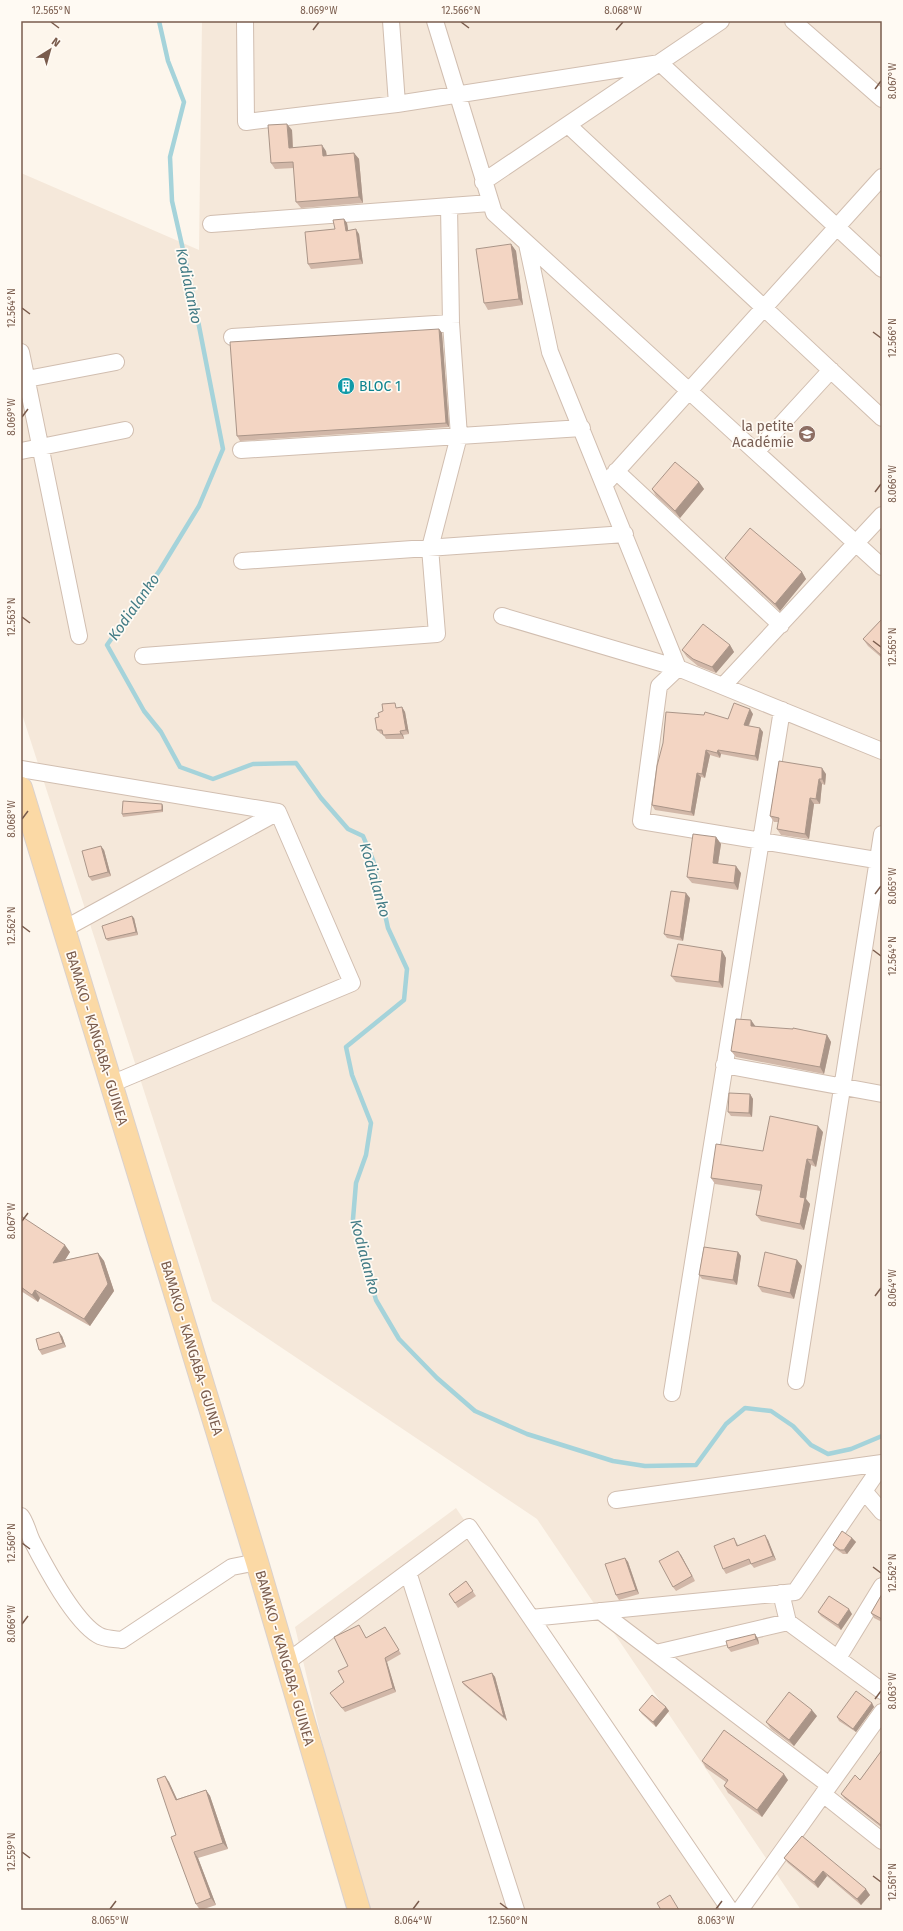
<svg xmlns="http://www.w3.org/2000/svg" width="903" height="1931" font-family="'Fira Sans',sans-serif">
<rect width="100%" height="100%" fill="#fdf6ec"/>
<path fill="#f5e8da" d="M202,21H882V1910H801L537,1519L212,1301L21,711V173L199,250Z
M456,1508L728,1910H362L295,1627Z"/>
<g fill="none" stroke-linecap="round" stroke-linejoin="round">
<path stroke="#a5d3da" stroke-width="4.5" d="M159,21L168,61L184,102L170,157L172,201L191,285L223,449L199,506L160,570L107,645L144,711L161,732L180,767L213,779L253,764L296,763L321,798L348,829L363,836L373,860L388,928L407,969L404,1000L346,1047L352,1075L371,1123L366,1155L356,1183L353,1219L376,1300L399,1339L437,1378L475,1411L527,1434L613,1461L645,1466L696,1465L726,1424L745,1408L771,1411L793,1426L811,1445L828,1454L851,1449L882,1436"/>
<defs>
<path id="minor" d="M245,21L246,122L397,104L660,63L882,269
M391,21L397,104
M435,21L494,213L882,567
M793,21L882,99
M568,125L882,418
M483,182L721,21
M211,224L490,203
M527,244L550,352L678,668
M232,337L451,323
M21,352L79,636
M27,379L116,362
M241,450L582,428
M21,451L125,430
M756,452L831,370
M616,471L781,625
M605,484L882,177
M242,561L625,534
M502,616L678,668L882,751
M143,656L437,634L430,548L459,436L451,323L449,206
M678,668L659,686L641,821L882,861
M723,686L882,515
M21,769L278,812
M64,929L278,812
M724,1065L882,1094
M111,1084L352,983L278,812
M796,1381L882,834
M672,1393L782,710
M864,1491L882,1512
M616,1500L882,1463
M21,1516C26,1522 28,1533 32,1541C45,1566 74,1621 98,1635C104,1639 115,1639 122,1640L232,1567L257,1562
M408,1572L516,1910
M781,1593L788,1622L882,1691
M600,1611L829,1785
M531,1618L795,1592L882,1465
M656,1653L788,1622
M838,1658L882,1586
M287,1662L469,1527L730,1910
M823,1794L882,1841
M740,1910L882,1712"/>
<path id="primary" d="M21,788L257,1562L359,1910"/>
</defs>
<use href="#minor" stroke="#d1beb0" stroke-width="18"/>
<use href="#primary" stroke="#dad1cd" stroke-width="24"/>
<use href="#minor" stroke="#fff" stroke-width="16"/>
<use href="#primary" stroke="#fbd9a5" stroke-width="22"/>
</g>
<path fill="#d1b7a8" d="M292,130L293,147L326,151L327,155L354,153L359,159L363,203L301,208L296,202L294,168L275,169L271,163Z
M344,219L347,223L348,230L359,234L363,264L311,269L308,264Z
M511,244L516,251L523,305L488,310L484,303Z
M439,329L442,333L449,427L240,441L237,436Z
M699,482L704,489L680,518L656,496L652,489Z
M725,558L802,572L806,579L780,611L730,564Z
M882,619V658L868,646L863,639Z
M730,645L734,652L716,673L698,666L687,657L682,650Z
M402,707L405,712L409,734L403,735L404,739H386L383,734H381L377,730L379,717L398,708Z
M753,714L749,726L763,732L758,761L721,754L720,758L710,755L705,778L701,777L694,816L655,810L652,805L704,715L728,719Z
M779,761L826,774L825,785L822,784L820,804H814L809,839L781,835L777,829L778,822H774L770,816Z
M163,806V812L123,817L122,814Z
M716,837L721,844L718,864L741,873L738,890L692,883L687,877Z
M104,850L111,876L92,881L89,877Z
M690,898L683,941L667,938L664,934Z
M134,918L138,935L108,941L106,939Z
M722,951L726,958L723,988L676,982L671,976Z
M756,1027L827,1035L831,1042L824,1074L736,1057L731,1051Z
M750,1094L753,1099L752,1117L731,1116L728,1112Z
M823,1132L816,1167L811,1165L806,1199L810,1204L804,1230L761,1221L756,1215L761,1191L715,1184L711,1178L763,1151Z
M21,1216L70,1252L65,1260L98,1253L104,1261L114,1291L90,1326L40,1298L38,1302L21,1291Z
M738,1252L741,1256L737,1285L702,1279L699,1275Z
M797,1260L802,1266L794,1299L762,1292L758,1286Z
M62,1336L66,1347L42,1355L39,1350Z
M734,1538L738,1545L768,1540L776,1560L754,1568L751,1564L726,1574L723,1569Z
M852,1538L856,1542L847,1554H843L836,1549L833,1545Z
M681,1555L695,1581L676,1591L673,1587Z
M625,1558L628,1562L639,1594L619,1600L616,1595Z
M466,1581L476,1596L458,1608L449,1594Z
M882,1594V1622L874,1618L871,1613Z
M818,1612L852,1614L841,1630L821,1616Z
M359,1625L366,1638L385,1627L401,1654L387,1662L396,1692L345,1712L330,1693L344,1682L348,1666Z
M755,1634L758,1639L759,1644L731,1652L728,1648Z
M492,1673L495,1677L507,1721L464,1685L462,1682Z
M872,1703L874,1707L856,1732L839,1721L837,1717Z
M666,1707L669,1711L656,1727L642,1714L639,1710Z
M817,1716L794,1746L771,1729L766,1722Z
M882,1750V1828L845,1799L841,1794L860,1780Z
M702,1761L788,1780L762,1817L728,1793L724,1786L726,1782L706,1768Z
M165,1776L169,1782L177,1799L206,1790L210,1796L228,1849L198,1858L216,1905L201,1910H200L196,1904L176,1835Z
M802,1836L870,1895L861,1905L827,1876L818,1888L788,1863L784,1858Z"/>
<path fill="#aa9588" d="M287,124L292,130L293,154L289,148Z
M322,145L326,151L327,162L323,156Z
M354,153L359,159L363,203L359,197Z
M344,219L347,223L349,235L346,231Z
M356,229L359,234L363,264L360,259Z
M511,244L516,251L523,305L519,299Z
M439,329L442,333L449,427L446,423Z
M699,482L704,489L680,518L675,511Z
M802,572L806,579L780,611L775,604Z
M730,645L734,652L716,673L712,667Z
M402,707L405,712L409,734L406,730Z
M750,709L753,714L747,729L744,725Z
M760,728L763,732L758,761L755,756Z
M400,731L403,735L404,739L401,734Z
M706,750L710,755L705,778L702,774Z
M718,750L721,754L720,758L717,753Z
M822,768L826,774L825,785L822,779Z
M697,773L701,777L694,816L691,812Z
M819,779L822,784L820,804L816,799Z
M810,798L814,804L809,839L805,834Z
M162,804L163,806V812L162,810Z
M716,837L721,844L717,870L713,863Z
M101,846L104,850L111,876L108,872Z
M736,866L741,873L738,890L734,883Z
M686,893L690,898L683,941L680,937Z
M132,916L134,918L138,935L136,932Z
M722,951L726,958L723,988L719,982Z
M751,1020L756,1027L751,1026Z
M827,1035L831,1042L824,1074L820,1067Z
M750,1094L753,1099L752,1117L749,1113Z
M818,1126L823,1132L816,1167L812,1160Z
M807,1159L811,1165L806,1199L810,1204L804,1230L800,1224V1197Z
M65,1245L70,1252L58,1271L53,1263Z
M738,1252L741,1256L737,1285L733,1280Z
M98,1253L104,1261L114,1291L90,1326L84,1319Z
M797,1260L802,1266L794,1299L790,1293Z
M35,1290L40,1298L38,1302L32,1295Z
M59,1332L62,1336L66,1347L63,1343Z
M765,1535L768,1540L776,1560L773,1556Z
M852,1538L856,1542L847,1554L844,1550Z
M678,1551L681,1555L695,1581L692,1576Z
M625,1558L628,1562L639,1594L636,1590Z
M849,1609L852,1614L841,1630L838,1625Z
M755,1634L758,1639L759,1644L756,1639Z
M385,1658L387,1662L396,1692L393,1688Z
M492,1673L495,1677L507,1721L504,1717Z
M872,1703L874,1707L856,1732L853,1729Z
M666,1707L669,1711L656,1727L653,1722Z
M812,1710L817,1716L794,1746L789,1740Z
M784,1774L788,1780L762,1817L757,1810Z
M165,1776L169,1782L180,1806L176,1800Z
M206,1790L210,1796L228,1849L223,1843Z
M194,1852L198,1858L216,1905L211,1898Z
M823,1871L827,1876L818,1888L814,1882Z
M866,1889L870,1895L861,1905L857,1899Z"/>
<path fill="#f3d5c3" stroke="#aa9588" d="M287,124L289,148L322,145L323,156L354,153L359,197L296,202L293,162L271,163L268,125Z
M344,219L346,231L356,229L360,259L308,264L305,232L335,229L333,220Z
M511,244L519,299L484,303L476,249Z
M439,329L446,423L237,436L230,342Z
M675,462L699,482L675,511L652,489Z
M750,528L802,572L775,604L725,558Z
M882,619V656L863,639Z
M703,624L730,645L712,667L693,659L682,650Z
M395,703L396,708L402,707L406,730L400,731L401,734L383,735L382,730H377L375,718L379,717L378,713L383,711L382,704Z
M734,703L750,709L744,725L760,728L755,756L718,750L717,753L706,750L702,774L697,773L691,812L652,805L657,766L663,743L666,712L704,715L705,712L728,719Z
M779,761L822,768V779H819L816,799L810,798L805,834L777,829L779,818L770,816Z
M123,801L162,804V810L122,814Z
M693,834L716,837L713,863L736,866L734,883L687,877Z
M101,846L108,872L89,877L82,851Z
M671,891L686,893L680,937L664,934Z
M132,916L136,932L106,939L102,926Z
M678,944L722,951L719,982L671,976Z
M736,1019L751,1020V1026L793,1029V1028L827,1035L820,1067L731,1051Z
M729,1093L750,1094L749,1113L728,1112Z
M770,1116L818,1126L812,1160L807,1159L800,1197L805,1198L800,1224L756,1215L762,1185L711,1178L716,1144L763,1151Z
M21,1216L65,1245L53,1263L98,1253L108,1284L84,1319L35,1290L32,1295L21,1287Z
M704,1247L738,1252L733,1280L699,1275Z
M765,1252L797,1260L790,1293L758,1286Z
M59,1332L63,1343L39,1350L36,1339Z
M842,1531L852,1538L844,1550H840L833,1545Z
M765,1535L773,1556L751,1564L749,1559L723,1569L714,1546L734,1538L737,1546Z
M678,1551L692,1576L673,1587L659,1561Z
M625,1558L636,1590L616,1595L605,1564Z
M466,1581L473,1591L455,1603L449,1594Z
M882,1594V1619L871,1613Z
M829,1596L849,1609L838,1625L818,1612Z
M359,1625L366,1638L385,1627L399,1650L385,1658L393,1688L342,1708L330,1693L344,1682L338,1671L348,1666L334,1637Z
M755,1634L756,1639L728,1648L726,1641Z
M492,1673L504,1717L462,1682Z
M856,1691L872,1703L853,1729L837,1717Z
M789,1692L812,1710L789,1740L766,1722Z
M652,1695L666,1707L653,1722L639,1710Z
M724,1730L784,1774L757,1810L724,1786L728,1780L702,1761Z
M882,1750V1787L881,1788L882,1789V1826L841,1794L855,1775L860,1780Z
M165,1776L176,1800L206,1790L223,1843L194,1852L211,1898L196,1904L171,1837L176,1835L157,1779Z
M802,1836L866,1889L857,1899L823,1871L814,1882L784,1858Z
M670,1895L679,1910H661L657,1903Z"/>
<path fill="none" stroke="#7a5c4d" stroke-width="1.5" d="M51,22L59,28M461,22L469,28M313,30L319,22M616,30L623,22M875,89L881,81M22,308L30,314M873,332L881,338M22,417L28,409M875,492L881,484M22,617L30,623M873,641L881,647M22,819L28,811M875,894L881,886M22,926L30,932M873,950L881,956M22,1221L28,1213M875,1296L881,1288M22,1543L30,1549M873,1567L881,1573M22,1624L28,1616M875,1699L881,1691M22,1852L30,1858M873,1876L881,1882M500,1903L508,1909M110,1909L116,1901M413,1909L419,1901M716,1909L722,1901"/>
<defs>
<symbol id="building-disc" viewBox="-11 -11 22 22"><circle r="9.5" fill="#0f9aa8" stroke="#fffaf3"/><path d="M-4-6H4V6H1V3H-1V6H-4ZM-2.5-4.3h1.7v1.8h-1.7ZM.8-4.3h1.7v1.8H.8ZM-2.5-1h1.7V.8h-1.7ZM.8-1h1.7V.8H.8Z" fill="#fff"/></symbol>
<symbol id="school-disc" viewBox="-11 -11 22 22"><circle r="9.5" fill="#8d6e63" stroke="#fffaf3"/><path d="M0-5L7-2L0 1L-7-2ZM-4 1L0 2.5L4 1V4Q0 6-4 4Z" fill="#fff"/></symbol>
</defs>
<g fill-rule="evenodd">
<use href="#building-disc" x="336" y="376" width="20" height="20"/>
<use href="#school-disc" x="797" y="424" width="20" height="20"/>
</g>
<g text-anchor="middle" stroke-width="3.5" stroke-linejoin="round" paint-order="stroke">
<g font-size="14" fill="#0d838f" stroke="#fffaf3" text-anchor="start">
<text x="359" y="391">BLOC 1</text>
</g>
<g font-size="14" fill="#785e54" stroke="#fffaf3" text-anchor="end">
<text x="794" y="431">la petite<tspan x="794" dy="16">Académie</tspan></text>
</g>
<g font-size="14" fill="#7a5c4d" stroke="#fffaf3">
<text transform="translate(97 1038) rotate(73)" y="5">BAMAKO - KANGABA- GUINEA</text>
<text transform="translate(192 1348) rotate(73)" y="5">BAMAKO - KANGABA- GUINEA</text>
<text transform="translate(285 1658) rotate(74)" y="5">BAMAKO - KANGABA- GUINEA</text>
</g>
<g font-size="15" font-style="italic" fill="#437c86" stroke="#fffaf3">
<text transform="translate(189 286) rotate(78)" y="5">Kodialanko</text>
<text transform="translate(134 607) rotate(-55)" y="5">Kodialanko</text>
<text transform="translate(375 880) rotate(74)" y="5">Kodialanko</text>
<text transform="translate(365 1257) rotate(75)" y="5">Kodialanko</text>
</g>
</g>
<rect width="903" height="1931" fill="none" stroke="#fffaf3" stroke-width="44"/>
<g transform="translate(50 50) rotate(37)" stroke="#fffaf3" stroke-width="3" paint-order="stroke">
<path d="M0-3L7 15L0 10L-7 15Z" fill="#7a5c4d"/>
<text y="-6" font-size="11" font-weight="bold" text-anchor="middle" fill="#7a5c4d">N</text>
</g>
<rect x="22" y="22" width="859" height="1887" fill="none" stroke="#7a5c4d" stroke-width="1.5"/>
<g font-size="10" text-anchor="middle" fill="#7a5c4d">
<text x="51" y="14">12.565°N</text>
<text x="319" y="14">8.069°W</text>
<text x="461" y="14">12.566°N</text>
<text x="623" y="14">8.068°W</text>
<text transform="translate(892 81) rotate(-90)" y="4">8.067°W</text>
<text transform="translate(11 308) rotate(-90)" y="4">12.564°N</text>
<text transform="translate(892 338) rotate(-90)" y="4">12.566°N</text>
<text transform="translate(11 417) rotate(-90)" y="4">8.069°W</text>
<text transform="translate(892 484) rotate(-90)" y="4">8.066°W</text>
<text transform="translate(11 617) rotate(-90)" y="4">12.563°N</text>
<text transform="translate(892 647) rotate(-90)" y="4">12.565°N</text>
<text transform="translate(11 819) rotate(-90)" y="4">8.068°W</text>
<text transform="translate(892 886) rotate(-90)" y="4">8.065°W</text>
<text transform="translate(11 926) rotate(-90)" y="4">12.562°N</text>
<text transform="translate(892 956) rotate(-90)" y="4">12.564°N</text>
<text transform="translate(11 1221) rotate(-90)" y="4">8.067°W</text>
<text transform="translate(892 1288) rotate(-90)" y="4">8.064°W</text>
<text transform="translate(11 1543) rotate(-90)" y="4">12.560°N</text>
<text transform="translate(892 1573) rotate(-90)" y="4">12.562°N</text>
<text transform="translate(11 1624) rotate(-90)" y="4">8.066°W</text>
<text transform="translate(892 1691) rotate(-90)" y="4">8.063°W</text>
<text transform="translate(11 1852) rotate(-90)" y="4">12.559°N</text>
<text transform="translate(892 1882) rotate(-90)" y="4">12.561°N</text>
<text x="110" y="1924">8.065°W</text>
<text x="413" y="1924">8.064°W</text>
<text x="508" y="1924">12.560°N</text>
<text x="716" y="1924">8.063°W</text>
</g>
</svg>
